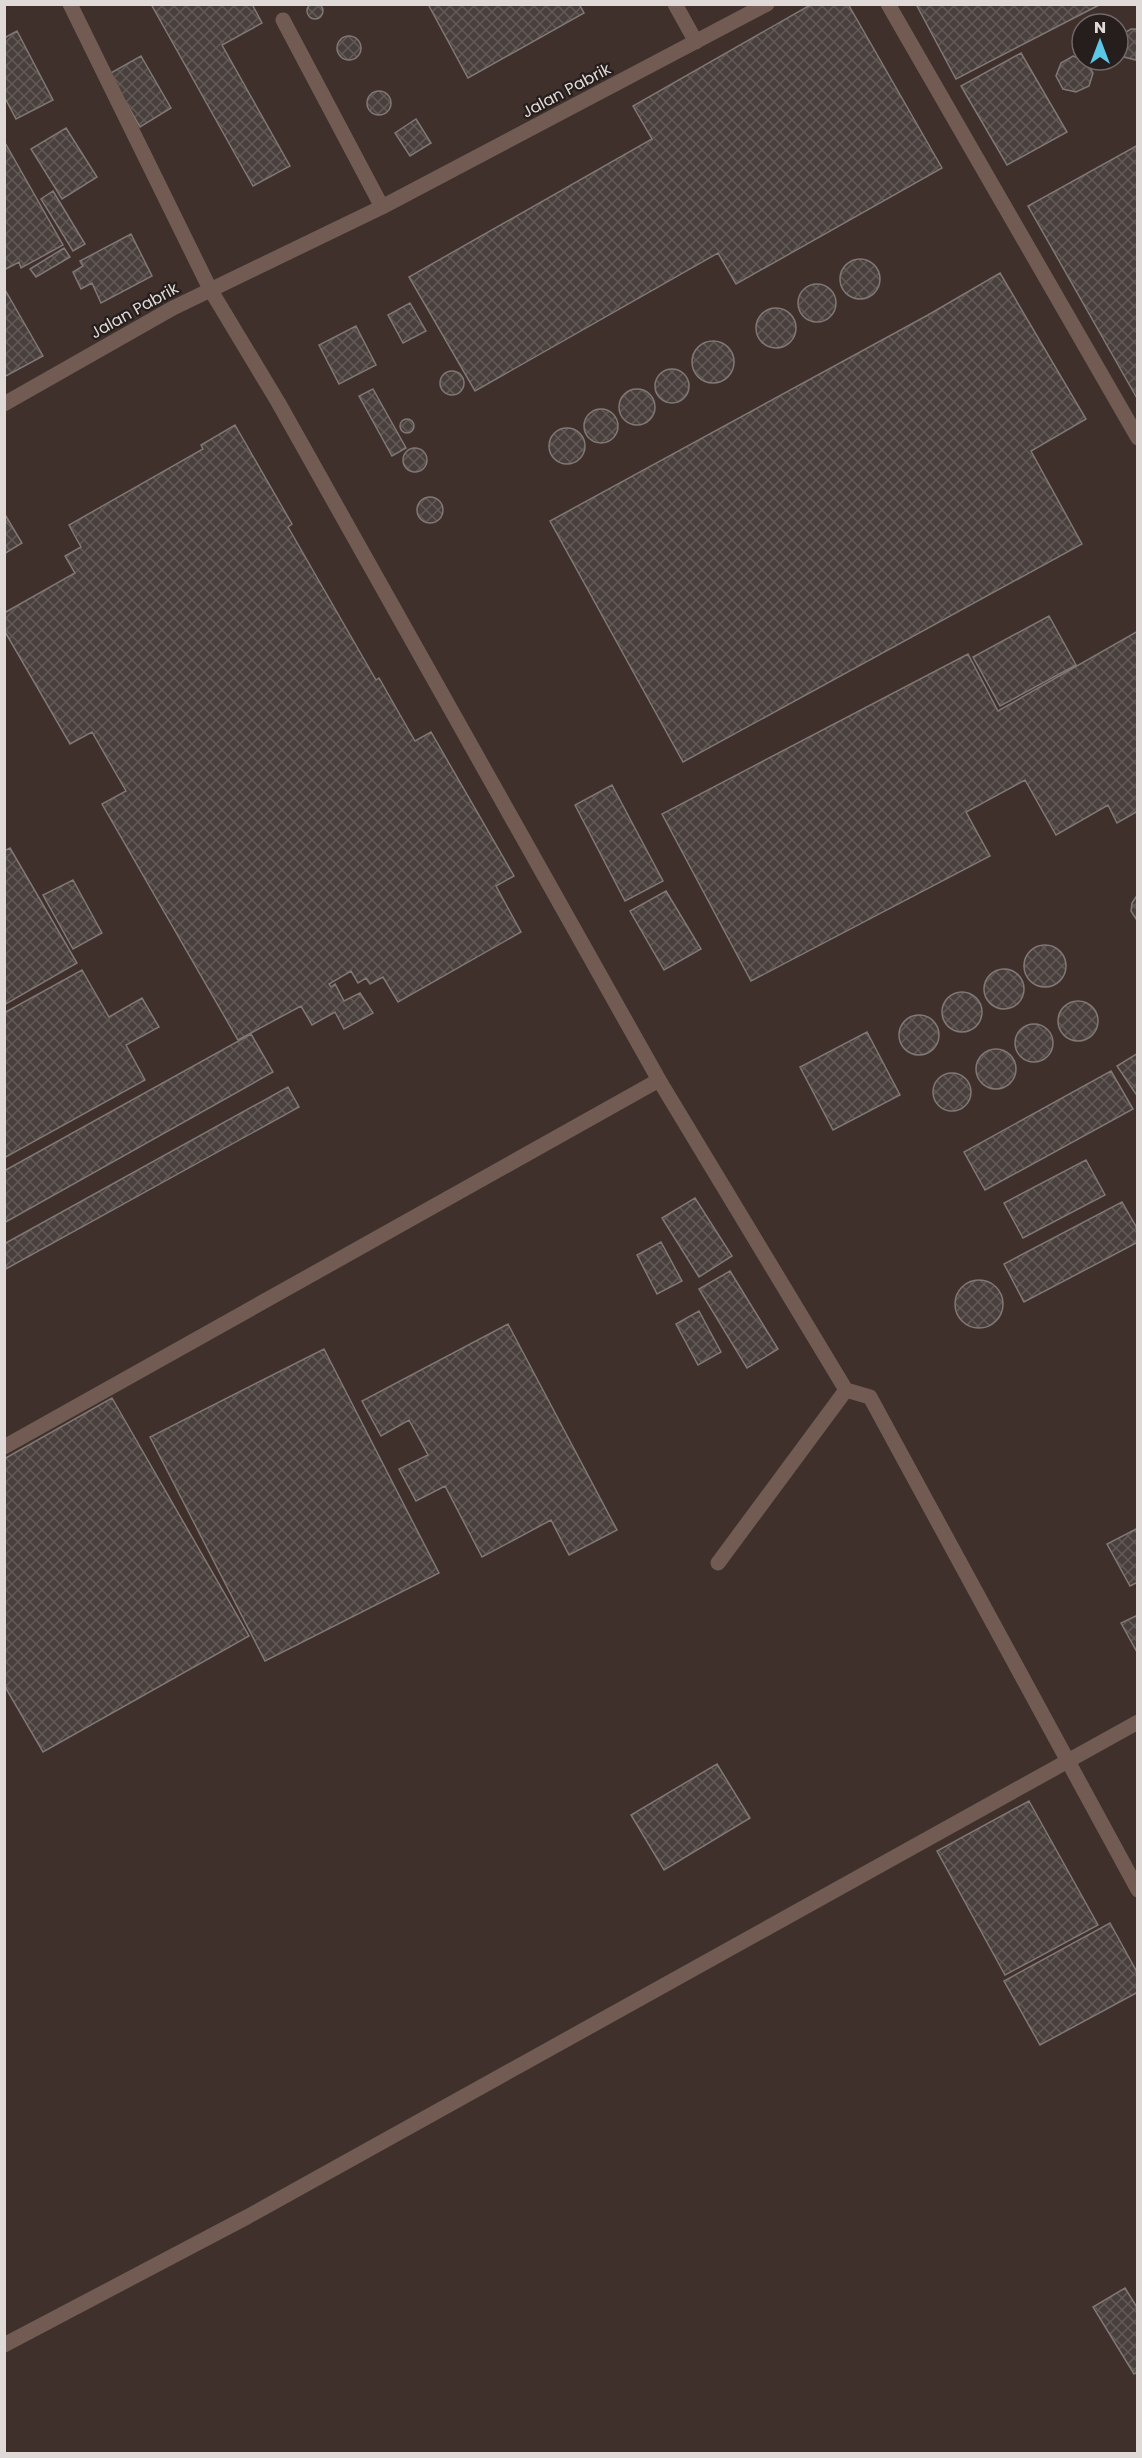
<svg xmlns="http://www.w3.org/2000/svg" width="1142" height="2458" font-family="Poppins,sans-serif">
<defs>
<pattern id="building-cross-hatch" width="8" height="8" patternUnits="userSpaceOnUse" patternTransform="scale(1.5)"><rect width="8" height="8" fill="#49403d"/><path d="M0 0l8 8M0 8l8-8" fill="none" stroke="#635b58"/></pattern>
</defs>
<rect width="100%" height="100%" fill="#302825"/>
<path fill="#3f302c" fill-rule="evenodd" d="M5,5H1137V2453H5ZM1082,24H1118V60H1082Z"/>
<path fill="url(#building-cross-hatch)" stroke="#817875" stroke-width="1.5" d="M307 11a8 8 0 1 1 16 0a8 8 0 1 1-16 0Z
M151,4H252L262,23L222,45L290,166L253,186Z
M428,4H579L584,13L468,78Z
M812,4H848L942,168L736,284L718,253L475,391L409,277L652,139L633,106Z
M916,4H1101L956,79Z
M1131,29H1138L1136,60L1124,57L1118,47L1121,35Z
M17,31L53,100L16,119L4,96V38Z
M337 48a12 12 0 1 1 24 0a12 12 0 1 1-24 0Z
M1021,53L1067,132L1007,165L961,86Z
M141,56L171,108L140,127L109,74Z
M1073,56L1086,61L1093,73L1089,86L1076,92L1063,89L1056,76L1061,63Z
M367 103a12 12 0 1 1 24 0a12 12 0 1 1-24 0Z
M416,119L431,143L410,156L395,133Z
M66,128L97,177L62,199L31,149Z
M4,141L63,245L21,268L19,262L4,270Z
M1138,145V400L1028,206Z
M53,191L85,244L73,251L41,199Z
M131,234L152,276L101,303L92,283L81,289L73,272L83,266L80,261Z
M64,248L70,257L36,277L30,269Z
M840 279a20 20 0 1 1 40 0a20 20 0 1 1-40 0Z
M1000,273L1086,419L1031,451L1082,544L683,762L550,521L928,315Z
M798 303a19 19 0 1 1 38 0a19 19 0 1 1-38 0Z
M4,288L43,356L4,377Z
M410,303L426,331L403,343L388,315Z
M756 328a20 20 0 1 1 40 0a20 20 0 1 1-40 0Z
M356,326L376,365L339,384L319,345Z
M692 362a21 21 0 1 1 42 0a21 21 0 1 1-42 0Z
M655 386a17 17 0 1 1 34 0a17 17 0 1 1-34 0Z
M440 383a12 12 0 1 1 24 0a12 12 0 1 1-24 0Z
M373,389L406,448L392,456L359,396Z
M619 407a18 18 0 1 1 36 0a18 18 0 1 1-36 0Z
M584 426a17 17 0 1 1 34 0a17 17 0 1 1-34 0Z
M400 426a7 7 0 1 1 14 0a7 7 0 1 1-14 0Z
M235,425L292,524L288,527L376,680L379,678L415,741L431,732L514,876L496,886L521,932L398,1002L383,977L370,984L366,978L358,983L351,971L329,984L331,987L335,984L344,1001L360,993L373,1013L344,1029L335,1012L312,1025L301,1006L238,1040L102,804L126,791L92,732L70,744L4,630V613L75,573L65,556L81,547L69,525L203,449L201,445Z
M549 446a18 18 0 1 1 36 0a18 18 0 1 1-36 0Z
M403 460a12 12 0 1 1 24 0a12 12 0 1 1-24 0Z
M417 510a13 13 0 1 1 26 0a13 13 0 1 1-26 0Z
M4,513L22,543L4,554Z
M1049,616L1076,665L1000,706L973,657Z
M1138,631V811L1117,823L1108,805L1056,835L1025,780L966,812L990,856L751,981L662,814L968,654L998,711Z
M612,785L663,881L625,901L575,805Z
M10,848L77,963L4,1005V851Z
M73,880L102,933L73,949L43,895Z
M666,891L701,949L664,970L630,911Z
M1138,894V922L1131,911L1132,903Z
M1024 966a21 21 0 1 1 42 0a21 21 0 1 1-42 0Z
M984 989a20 20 0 1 1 40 0a20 20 0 1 1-40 0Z
M82,970L109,1017L142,998L159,1027L126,1045L145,1080L4,1158V1013Z
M942 1012a20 20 0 1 1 40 0a20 20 0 1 1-40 0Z
M1058 1021a20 20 0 1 1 40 0a20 20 0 1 1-40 0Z
M899 1035a20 20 0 1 1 40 0a20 20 0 1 1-40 0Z
M1015 1043a19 19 0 1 1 38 0a19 19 0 1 1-38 0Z
M867,1032L900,1095L833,1130L800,1067Z
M251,1034L273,1072L4,1223V1171Z
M976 1069a20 20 0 1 1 40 0a20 20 0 1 1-40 0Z
M1138,1053V1097L1117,1066Z
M1111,1071L1133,1109L985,1190L964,1152Z
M933 1092a19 19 0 1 1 38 0a19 19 0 1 1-38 0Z
M288,1087L299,1107L4,1270V1244Z
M1086,1160L1105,1195L1023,1238L1004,1203Z
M695,1198L732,1256L699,1277L662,1218Z
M1122,1202L1138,1230V1242L1024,1302L1004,1264Z
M661,1242L682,1281L657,1294L637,1255Z
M730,1271L778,1349L747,1368L699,1289Z
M955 1304a24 24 0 1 1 48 0a24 24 0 1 1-48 0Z
M699,1311L721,1352L698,1365L676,1324Z
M508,1324L617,1530L569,1555L551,1520L482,1557L445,1486L416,1501L399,1469L428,1455L409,1420L381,1436L362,1401Z
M324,1349L439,1573L265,1661L150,1437Z
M112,1398L249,1636L43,1752L4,1685V1459Z
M1138,1528V1582L1130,1586L1107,1544Z
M1138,1615V1654L1121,1623Z
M717,1764L750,1818L664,1870L631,1815Z
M1029,1801L1098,1925L1005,1975L937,1851Z
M1110,1923L1138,1974V1992L1040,2045L1004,1981Z
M1125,2288L1138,2309V2372L1134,2374L1093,2307Z"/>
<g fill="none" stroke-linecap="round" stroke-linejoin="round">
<path stroke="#725b53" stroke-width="15" d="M70,4L210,289L278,402L659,1080L846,1390
M675,4L696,42
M888,4L1138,438
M283,20L382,207
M4,404L173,308L382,207L767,4
M4,1447L659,1080
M718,1563L846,1390L870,1397L1138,1890
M4,2345L247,2217L1138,1722"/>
</g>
<g text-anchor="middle" stroke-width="4.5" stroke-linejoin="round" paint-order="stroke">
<g font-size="16" fill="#dfdad8" stroke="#261e1c">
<text transform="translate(566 90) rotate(-28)" y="6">Jalan Pabrik</text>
<text transform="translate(134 310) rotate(-29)" y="6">Jalan Pabrik</text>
</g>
</g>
<rect width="1142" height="2458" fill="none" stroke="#dfdad8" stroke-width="12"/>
<g transform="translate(1100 42)"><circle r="28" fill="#261e1c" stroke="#706967" stroke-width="1.5"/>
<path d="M0-4.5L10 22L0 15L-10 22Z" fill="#5bc8e7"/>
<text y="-9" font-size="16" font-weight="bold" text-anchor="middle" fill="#dfdad8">N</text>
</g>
</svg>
